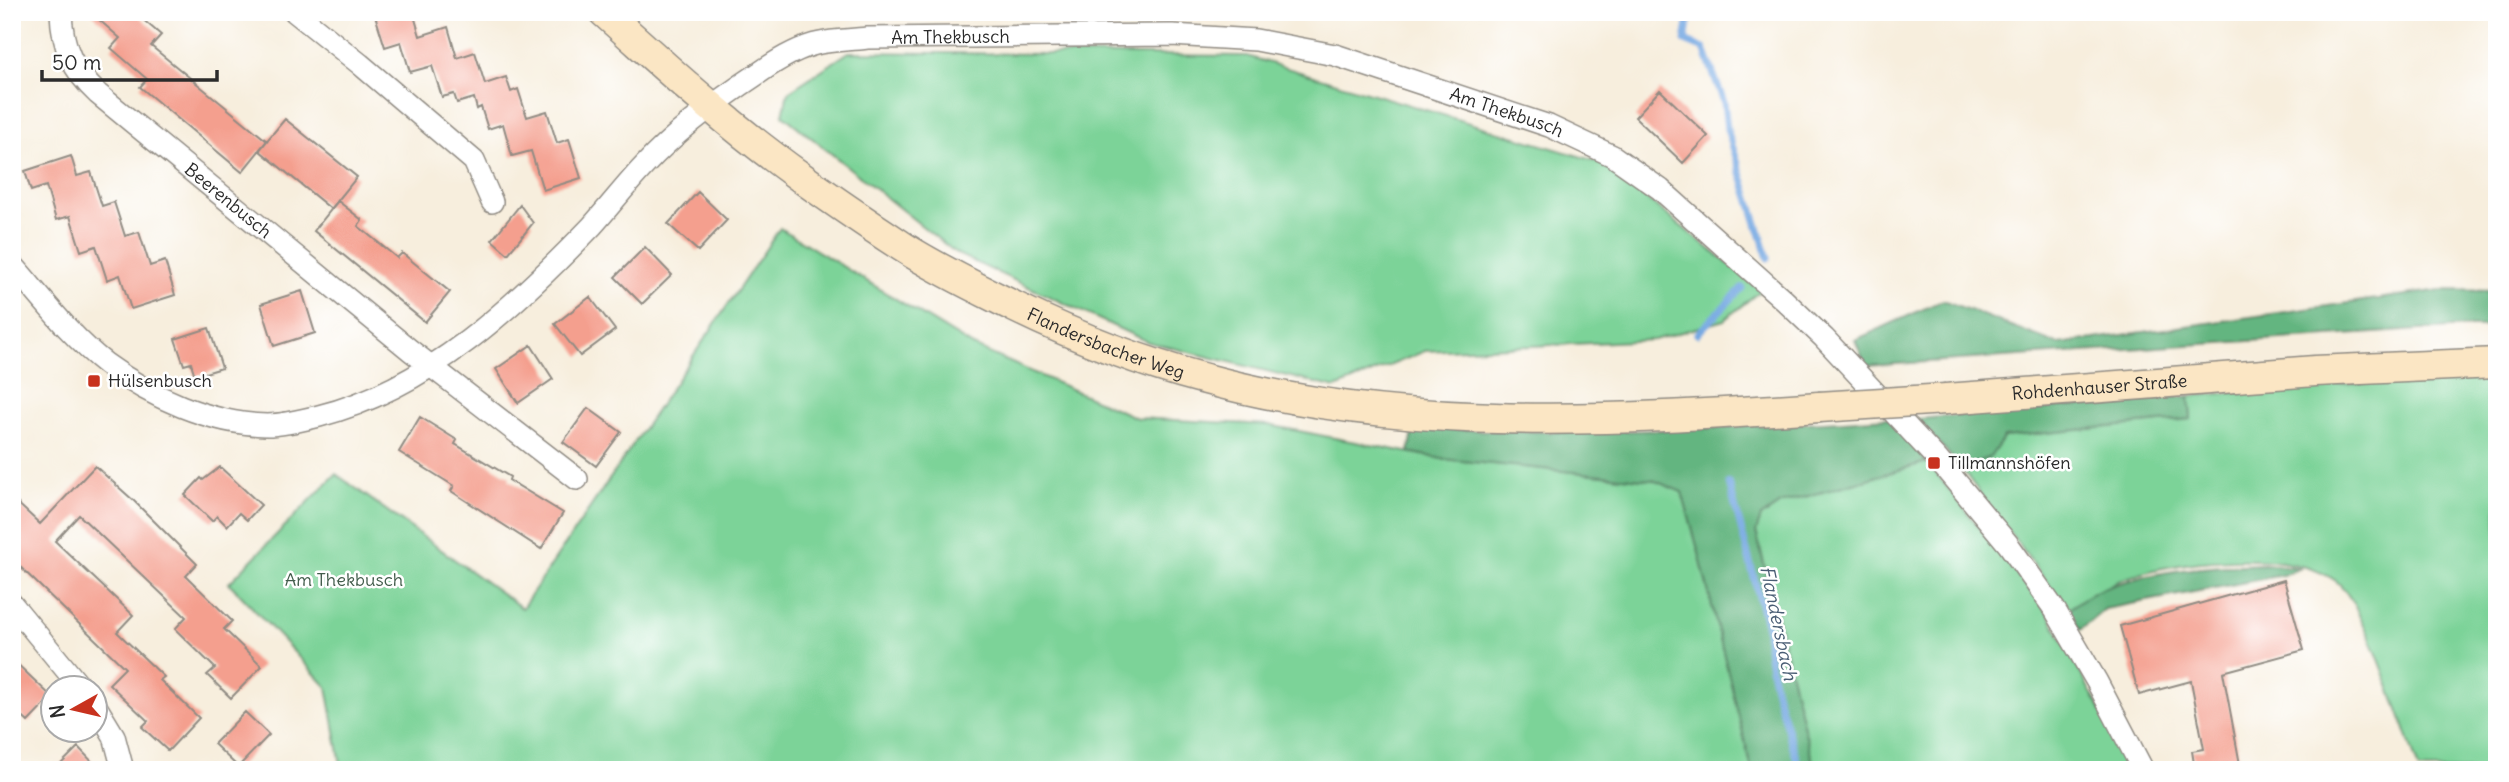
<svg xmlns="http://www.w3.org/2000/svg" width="2509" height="782" font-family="Delius,sans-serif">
<rect width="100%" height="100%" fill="#fff"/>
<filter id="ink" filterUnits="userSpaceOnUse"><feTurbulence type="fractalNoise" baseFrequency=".0143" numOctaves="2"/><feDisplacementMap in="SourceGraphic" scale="14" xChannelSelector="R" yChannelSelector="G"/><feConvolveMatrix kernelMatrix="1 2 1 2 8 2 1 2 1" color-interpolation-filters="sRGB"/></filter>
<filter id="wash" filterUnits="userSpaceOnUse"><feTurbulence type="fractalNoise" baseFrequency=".00686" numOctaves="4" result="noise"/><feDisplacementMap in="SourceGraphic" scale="28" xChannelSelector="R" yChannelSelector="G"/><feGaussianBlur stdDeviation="1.57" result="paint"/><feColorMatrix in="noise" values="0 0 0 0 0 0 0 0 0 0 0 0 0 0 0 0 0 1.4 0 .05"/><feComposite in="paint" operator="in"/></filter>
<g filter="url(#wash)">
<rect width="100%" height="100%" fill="#f7eedd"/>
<path fill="#7bd398" stroke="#537f62" stroke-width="2" d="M849,52L1247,56L1602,163L1761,290L1724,320L1654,340L1425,351L1336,388L1148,342L957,254L783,115L788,92Z
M780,228L973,346L1137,418L1268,425L1442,459L1653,480L1682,492L1699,553L1752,770H342L327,687L229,583L336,474L522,608Z
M2497,378V770H2419C2405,731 2364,602 2336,581C2292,549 2189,559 2139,574C2113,581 2089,595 2068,610L1961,468L1990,457L2004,437L2191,419L2189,396L2369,382Z
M1927,462L2048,613L2133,770H1816L1810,752L1756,531L1761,517L1780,504Z"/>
<path fill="#64b580" stroke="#487056" stroke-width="2" d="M2441,290L2497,291V327H2466L1866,366L1855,340L1943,300L2058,344Z
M2189,396L2191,419L2004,437L1990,457L1961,468L1917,419Z
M1888,418L1927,462L1780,504L1761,517L1756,532L1810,752L1816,770H1752L1699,553L1682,492L1653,480L1442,459L1409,452L1414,427C1572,438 1729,428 1888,418Z
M2265,564L2301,568L2283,575L2105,609L2080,630L2068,610C2076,604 2085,596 2095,592C2148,570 2208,566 2265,564Z"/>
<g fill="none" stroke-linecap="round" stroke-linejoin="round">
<path stroke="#76a9e2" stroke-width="7" d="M1690,12L1685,41L1704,49L1724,102L1727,129L1768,258
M1697,334L1742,288
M1729,483L1767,627C1767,676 1786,723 1800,770"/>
</g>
<g id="blocks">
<path fill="#f49f8e" d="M90,12H134L161,35L151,46L267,141L242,172L140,87L147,79L111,48L120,38Z
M374,12H413L420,36L448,27L457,58L475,52L485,84L506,77L511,92L518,89L527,117L547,111L557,143L569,139L581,178L543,190L531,151L512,156L503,124L488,129L481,107L477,109L474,98L457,103L454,94L442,97L432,66L410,72L401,42L385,47Z
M1660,90L1708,136L1683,163L1635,117Z
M285,119L357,177L331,209L259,150Z
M71,156L77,176L91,172L102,206L114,202L125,236L139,232L150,266L165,261L175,295L131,309L120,275L107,280L96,246L81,251L70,216L56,220L46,186L31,191L25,171Z
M698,192L727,220L698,251L668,224Z
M338,201L362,220L358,226L397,258L402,253L450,292L425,322L314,231Z
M520,205L533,223L508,254L492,240Z
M645,247L672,275L642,304L615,277Z
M302,291L315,333L274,346L261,304Z
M590,297L615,330L580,356L555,324Z
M209,328L222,368L195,376L191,363L184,365L175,339Z
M531,345L553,379L518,403L496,369Z
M588,408L621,432L596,466L563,442Z
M420,417L457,440L455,444L510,477L509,480L563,513L541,549L451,491L454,486L399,452Z
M95,466L134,501L197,564L186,576L232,621L224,629L262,666L231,698L207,675L215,668L175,629L186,617L79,515L55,541L133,615L117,632L164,677L160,680L199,718L168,751L142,727L148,721L109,684L125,668L12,559V498L40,524Z
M220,467L261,505L247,520L239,513L227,526L217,516L212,521L185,495L201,478L203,480Z
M2284,580L2304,650L2223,672L2241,770H2195L2192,751L2204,749L2191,681L2139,695L2120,626Z
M12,659L52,697L28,722L12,707Z
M245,712L269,735L238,767L214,744Z
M78,747L100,770H55Z"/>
</g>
</g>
<g filter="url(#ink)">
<use href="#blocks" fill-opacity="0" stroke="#918c84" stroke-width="2"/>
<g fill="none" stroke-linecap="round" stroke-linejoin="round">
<defs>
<g id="minor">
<path id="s1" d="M61,12C62,47 73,71 98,94L410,350L577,479"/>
<path d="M295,12L360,64L474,161L492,202"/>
<path id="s2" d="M12,264C42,298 70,336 106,364C151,397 210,424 267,425C283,425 303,420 319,416C429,388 515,306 592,226C610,206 626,185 644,166C677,130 718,100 759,73C776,61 799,47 820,43C835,40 852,40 867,38L1172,35L1256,40L1335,55L1549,126L1613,156L1660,189L1784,300L1824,338L1938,460L2008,544L2055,610L2097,682L2143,770"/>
<path d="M12,604L81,688"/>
<path d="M94,703L114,736L123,770"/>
</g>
<g id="secondary">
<path id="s3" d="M604,12C639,43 673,75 709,105C769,157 836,203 903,247C939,270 977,288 1015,307C1075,336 1137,361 1202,378C1403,433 1614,421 1819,407"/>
<path id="s4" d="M1946,399L2315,371L2497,363"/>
</g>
</defs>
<use href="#minor" stroke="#918c84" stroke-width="24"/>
<use href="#secondary" stroke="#918c84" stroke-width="33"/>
<use href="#minor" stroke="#fff" stroke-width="21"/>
<use href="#secondary" stroke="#fbe6c4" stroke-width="30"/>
<defs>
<path id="secondary-bridge" d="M1819,407L1946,399"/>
</defs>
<use href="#secondary-bridge" stroke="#918c84" stroke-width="33" stroke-linecap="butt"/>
<use href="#secondary-bridge" stroke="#fbe6c4" stroke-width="30"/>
</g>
</g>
<g fill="#c8321e" stroke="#fff" stroke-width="2.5">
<rect x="87" y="374" width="14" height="14" rx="3.5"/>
<rect x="1927" y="456" width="14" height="14" rx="3.5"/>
</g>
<g text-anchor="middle" stroke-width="5" stroke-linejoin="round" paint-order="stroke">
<g font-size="18" fill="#2b2b2b" stroke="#fff">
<text dy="6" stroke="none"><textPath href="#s2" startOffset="1129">Am Thekbusch</textPath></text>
<text dy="6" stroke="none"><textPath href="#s2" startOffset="1696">Am Thekbusch</textPath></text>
<text dy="6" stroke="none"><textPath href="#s1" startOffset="261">Beerenbusch</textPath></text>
<text dy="6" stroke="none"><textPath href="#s3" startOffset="606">Flandersbacher Weg</textPath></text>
<text dy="6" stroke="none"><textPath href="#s4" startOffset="154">Rohdenhauser Straße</textPath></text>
</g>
<g font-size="18" fill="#2b2b2b" stroke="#fff" text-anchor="start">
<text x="108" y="387">Hülsenbusch</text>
<text x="1948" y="469">Tillmannshöfen</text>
</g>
<g font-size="18" fill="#435d4c" stroke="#fff">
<text x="344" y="586">Am Thekbusch</text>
</g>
<g font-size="19" font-style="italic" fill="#495d74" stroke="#fff">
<text transform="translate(1779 623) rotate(78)" y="7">Flandersbach</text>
</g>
</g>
<rect width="2509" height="782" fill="none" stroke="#fff" stroke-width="42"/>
<g transform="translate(74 709) rotate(262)"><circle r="33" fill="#ffffff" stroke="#aaaaaa" stroke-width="2"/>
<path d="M0-5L12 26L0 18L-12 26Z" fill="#c8321e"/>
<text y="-10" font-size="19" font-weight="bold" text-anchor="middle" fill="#2b2b2b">N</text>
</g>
<path d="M42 70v10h175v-10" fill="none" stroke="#2b2b2b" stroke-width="3.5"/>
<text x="52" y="70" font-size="21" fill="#2b2b2b" stroke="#ffffff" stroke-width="5" paint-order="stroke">50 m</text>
</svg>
